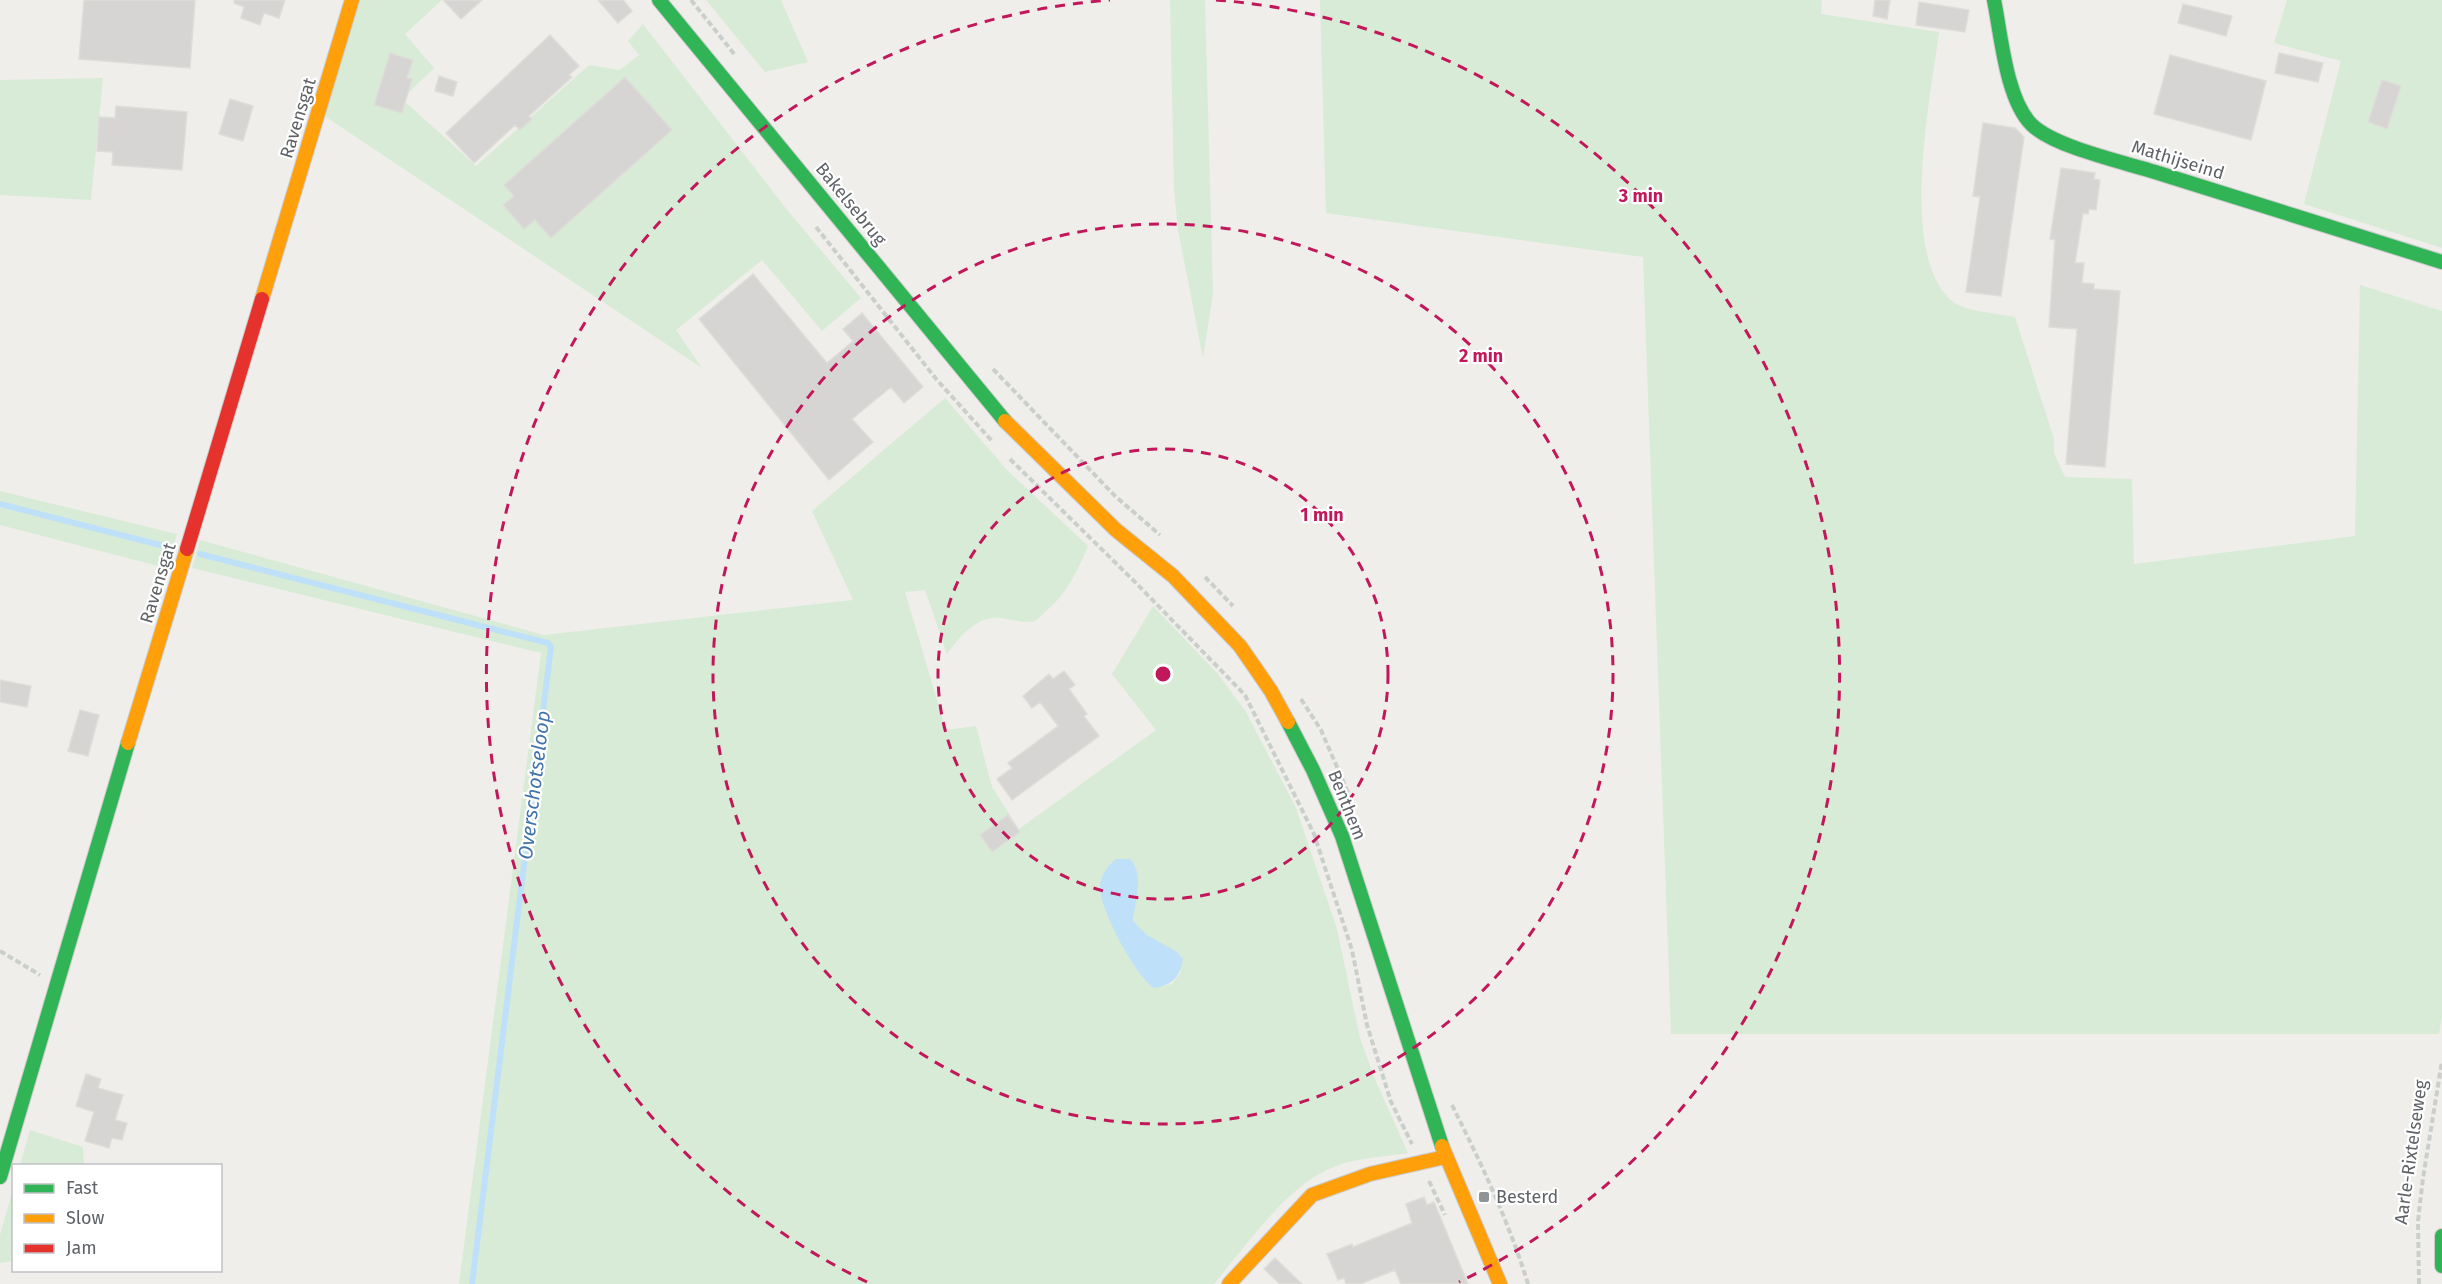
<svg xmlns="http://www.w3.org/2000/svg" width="2442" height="1284" font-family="'Fira Sans',sans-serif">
<rect width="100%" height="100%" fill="#efeeea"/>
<path fill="#d8ebd6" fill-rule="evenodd" d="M357,0H442L405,34L434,68L402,99L476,166L589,65L620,70L639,55L628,41L643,24L788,211L861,298L822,331L762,260L676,330L702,368L323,115Z
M706,0H781L808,62L765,72Z
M1170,0H1205L1213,294L1203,358L1178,230L1174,189Z
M1320,0H1822L1821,14L1939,32C1931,97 1897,256 1953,302C1964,311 2000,314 2015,317L2054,439V453L2065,477L2132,479L2134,564L2355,536L2360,285L2442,311V1016L2439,1034H1671L1643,257L1326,213Z
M2287,0H2442V248L2304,204L2341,61L2274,43Z
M103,78L91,200L0,195V80Z
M945,398L1006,469L1088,546C1077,572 1067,594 1045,612C1042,615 1038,620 1034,621C1026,624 1015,620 1007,619C979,612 962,634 947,654L925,590L905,592L946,730L976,726L992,787L1019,829L1156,730L1112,674L1153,606L1218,674L1246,712L1296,808L1337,929L1360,1038L1375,1079L1408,1153C1382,1157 1351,1158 1327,1170C1285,1189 1244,1248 1214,1284H459L541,653L192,568L200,540L544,635L853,600L812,511ZM1112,862L1138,877L1133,921L1147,935L1174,952L1181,972L1172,984L1154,988C1140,966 1111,926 1104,902C1100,890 1105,873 1112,862Z
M0,491L177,534L166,568L0,525Z
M30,1130L83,1147L84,1165H20Z
M13,1189V1261L0,1263V1235Z"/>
<path fill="#bfe0f9" d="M1116,859H1130C1145,874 1135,903 1133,921L1147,935L1177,952L1183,959C1180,977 1173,985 1154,988C1136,977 1099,908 1100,887C1100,876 1108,865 1116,859Z"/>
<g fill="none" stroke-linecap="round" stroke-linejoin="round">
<path stroke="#bfe0f9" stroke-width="6" d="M0,504L160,545
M200,554L548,643L551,647L472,1284"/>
</g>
<path fill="#d6d5d3" stroke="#deddd9" stroke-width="1.5" d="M84,0H195L190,68L79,59Z
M234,0H285L279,18L264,13L260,25L241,18L244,7L234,3Z
M443,0H482L461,19Z
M598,0H623L632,11L618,23Z
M1875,0H1890L1887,19L1873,16Z
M1919,2L1969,10L1965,32L1916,25Z
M2183,4L2232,16L2226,36L2178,23Z
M550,35L579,66L569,75L572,77L529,116L532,119L520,130L515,125L474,163L446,133Z
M390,53L413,60L407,78L412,79L402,113L374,105Z
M2279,53L2323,63L2318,82L2275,73Z
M2170,55L2266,81L2251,140L2154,114Z
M439,76L457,82L453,96L435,91Z
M625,77L672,130L551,238L535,220L524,229L503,205L514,196L504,185Z
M2382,80L2401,86L2387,129L2368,122Z
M230,99L253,106L243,141L219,134Z
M116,106L187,112L182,170L112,165L113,152L97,151L99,117L115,118Z
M1983,123L2015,128L2024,137L2001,296L1966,292L1980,197L1973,196Z
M2061,168L2095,173L2094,179L2100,180L2096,210L2089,209L2088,214L2083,213L2075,263H2084L2082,283L2094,284V289L2120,291L2105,467L2066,464L2077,329L2049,327L2055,240L2050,239Z
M753,274L827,363L853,341L843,329L862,313L923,387L904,403L891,387L852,419L873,442L829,480L699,319Z
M1064,671L1075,685L1069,689L1087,714L1084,716L1099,736L1012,800L997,779L1012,768L1008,763L1058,726L1040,702L1032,708L1023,696L1049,674L1053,679Z
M0,680L31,686L27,707L0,702Z
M80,710L99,715L88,756L68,751Z
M1008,815L1020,832L992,852L980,835Z
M86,1074L101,1079L98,1088L123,1095L115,1120L127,1123L122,1140L112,1138L109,1148L85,1141L94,1112L76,1106Z
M1424,1197L1427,1205L1434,1202L1468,1284H1401L1395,1270L1360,1284H1346L1344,1278L1338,1280L1327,1254L1352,1244L1353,1247L1412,1223L1406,1204Z
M1275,1258L1302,1284H1280L1264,1269Z"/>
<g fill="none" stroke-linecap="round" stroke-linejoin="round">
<defs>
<path id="fast" d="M659,0L1005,421
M1994,0C2001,34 2006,100 2032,125C2055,147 2123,162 2155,172C2251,202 2346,232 2442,262
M1288,722L1313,770L1342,836L1442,1146
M0,1177L128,743
M2442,1236V1266"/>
<path id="slow" d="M262,299L352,0
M1005,421L1116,530L1173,576L1240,646L1271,691L1288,722
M128,743L187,549
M1442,1146L1500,1284
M1229,1284L1312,1195L1370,1174L1445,1157"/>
<path id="jam" d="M187,549L262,299"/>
</defs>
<use href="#fast" stroke="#cacacb" stroke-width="16"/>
<use href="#slow" stroke="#cacacb" stroke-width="16"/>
<use href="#jam" stroke="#cacacb" stroke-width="16"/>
<path stroke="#cacfcc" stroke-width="4" stroke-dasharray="6 3" stroke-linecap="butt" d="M691,0L735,55
M816,227L937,380L992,441
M993,369L1115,496L1160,535
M1010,459L1134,581L1245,695L1314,834L1352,950L1367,1025L1391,1102L1412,1144
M1205,577L1233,606
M1301,699L1321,730L1350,797
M0,951L40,975
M1452,1105C1481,1163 1509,1222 1528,1284
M1429,1181L1445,1215
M2419,1284L2418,1221L2423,1178L2442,1061"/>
<use href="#fast" stroke="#30b455" stroke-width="14"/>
<use href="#slow" stroke="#ff9f0a" stroke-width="14"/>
<use href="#jam" stroke="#e5322d" stroke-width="14"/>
</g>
<g fill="none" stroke="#c2185b" stroke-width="3" stroke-dasharray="10 8">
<circle cx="1163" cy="674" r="225"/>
<circle cx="1163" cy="674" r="450"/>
<path d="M867 1282A676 676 0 0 1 1110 0M1216 0A676 676 0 0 1 1459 1282"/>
</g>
<rect fill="#919496" stroke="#fff" stroke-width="2" x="1478" y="1191" width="12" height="12" rx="3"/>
<g text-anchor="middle" stroke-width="4.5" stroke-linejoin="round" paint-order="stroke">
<g font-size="18" fill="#5f6368" stroke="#fff">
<text transform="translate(298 118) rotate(-73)" y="6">Ravensgat</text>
<text transform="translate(2178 160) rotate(17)" y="6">Mathijseind</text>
<text transform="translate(851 204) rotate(51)" y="6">Bakelsebrug</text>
<text transform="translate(158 583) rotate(-73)" y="6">Ravensgat</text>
<text transform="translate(1347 805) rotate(68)" y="6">Benthem</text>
<text transform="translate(2411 1152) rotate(-82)" y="6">Aarle-Rixtelseweg</text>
</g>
<g font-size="18" fill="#5f6368" stroke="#fff" text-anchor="start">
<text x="1496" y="1203">Besterd</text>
</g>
<g font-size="20" font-style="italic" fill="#4174aa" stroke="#fff">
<text transform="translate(534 785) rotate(-83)" y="7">Overschotseloop</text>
</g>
</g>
<circle cx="1163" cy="674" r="9" fill="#c2185b" stroke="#fff" stroke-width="3"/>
<g font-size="18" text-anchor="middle" font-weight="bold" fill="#c2185b" stroke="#fff" stroke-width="4.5" stroke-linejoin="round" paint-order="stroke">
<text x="1641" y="202">3 min</text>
<text x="1481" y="362">2 min</text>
<text x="1322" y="521">1 min</text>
</g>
<rect x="12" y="1164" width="210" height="108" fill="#ffffff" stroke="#bfc1c3" stroke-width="1.5"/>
<rect x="24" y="1184" width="30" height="9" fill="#30b455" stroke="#bfc1c3" stroke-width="1.5"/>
<text x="66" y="1194" font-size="18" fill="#5f6368">Fast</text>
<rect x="24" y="1214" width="30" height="9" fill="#ff9f0a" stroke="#bfc1c3" stroke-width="1.5"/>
<text x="66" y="1224" font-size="18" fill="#5f6368">Slow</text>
<rect x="24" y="1244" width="30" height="9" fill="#e5322d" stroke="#bfc1c3" stroke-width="1.5"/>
<text x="66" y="1254" font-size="18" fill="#5f6368">Jam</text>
</svg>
